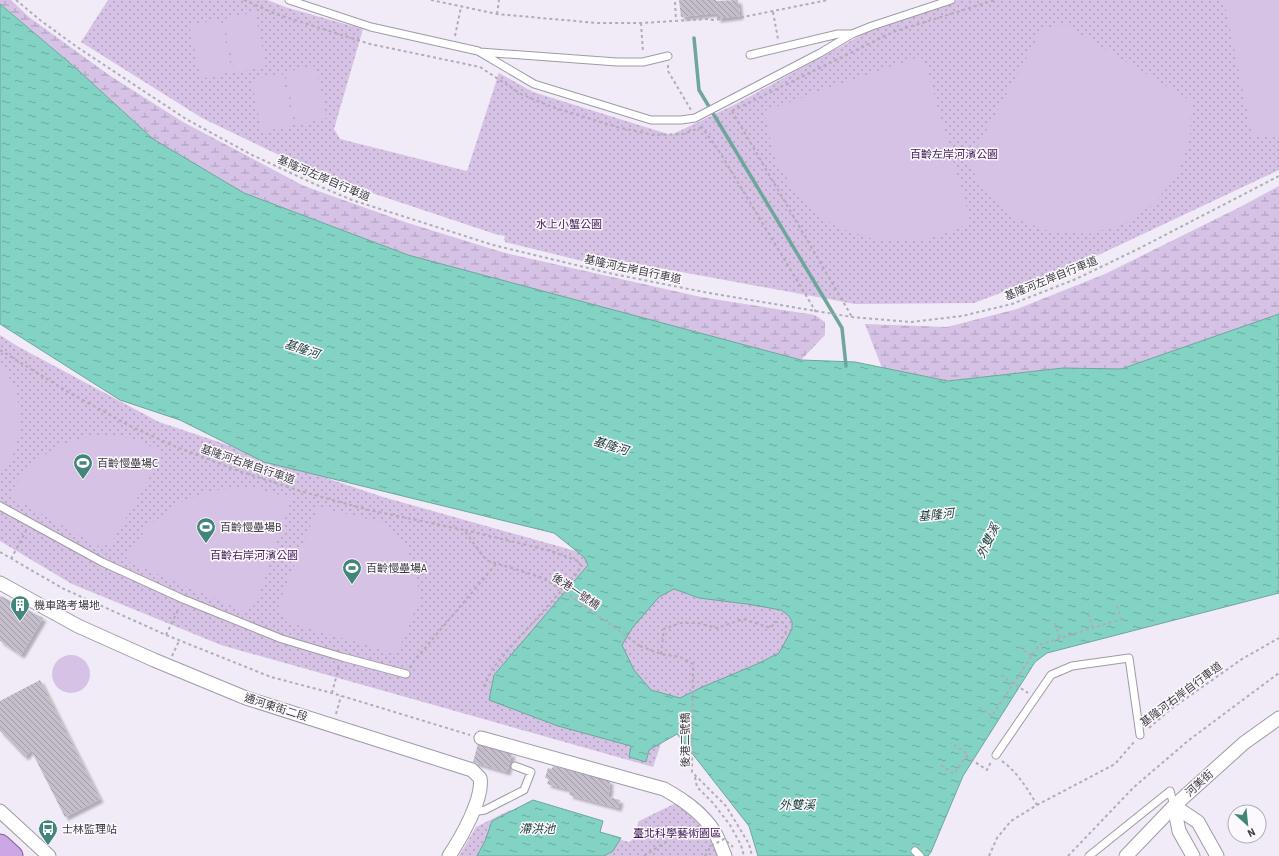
<svg xmlns="http://www.w3.org/2000/svg" width="1279" height="856" font-family="'Source Sans 3','Noto Sans TC',sans-serif">
<defs>
<pattern id="grass-dots" width="8" height="8" patternUnits="userSpaceOnUse"><rect width="8" height="8" fill="#d5c2e4"/><path d="M2 2h.1M6 6h.1" fill="none" stroke="#ae9fba" stroke-width="1.8" stroke-linecap="round"/></pattern>
<pattern id="wetland-marsh" width="20" height="14" patternUnits="userSpaceOnUse"><rect width="20" height="14" fill="#d5c2e4"/><path d="M1 5h8M5 5V1M11 12h8M15 12V8" fill="none" stroke="#ae9fba"/></pattern>
<pattern id="water-ripples" width="26" height="14" patternUnits="userSpaceOnUse"><rect width="26" height="14" fill="#82d3c3"/><path d="M2 4q2-2 4 0t4 0M15 11q2-2 4 0t4 0" fill="none" stroke="#6caca0"/></pattern>
<pattern id="building-back-hatch" width="6" height="6" patternUnits="userSpaceOnUse"><rect width="6" height="6" fill="#c4bdca"/><path d="M-1 5l2 2M0 0l6 6M5-1l2 2" fill="none" stroke="#a19ba6"/></pattern>
<filter id="shadow"><feDropShadow dx="3.5" dy="3.5" stdDeviation="1" flood-color="#0004"/></filter>
</defs>
<rect width="100%" height="100%" fill="#f1eaf7"/>
<path fill="url(#grass-dots)" d="M108,0H267L288,8L363,29L334,129L340,139L467,171L499,73L533,92L671,135L736,104L874,28L951,0H1279V170L1090,259L974,303L855,304L622,261L619,270L505,242V241L504,240L505,236L495,234L327,178L202,118L81,42Z
M0,335L17,346L159,422L383,497L796,613L792,637L779,661L667,726L653,767L221,645L72,584L0,541Z
M678,802C695,817 714,833 720,856H459L476,827L510,810L629,842L632,840L639,821Z"/>
<path fill="url(#wetland-marsh)" d="M0,0H11L29,17L109,75L183,122L304,186L408,223L505,253L701,297L815,315L825,322V335L801,360L408,255L244,193L153,139L78,70L0,4Z
M1279,186V314L1121,369L1063,368L948,381L882,368L865,324L947,327L1017,309L1105,274L1242,206Z"/>
<path fill="#d5c2e4" d="M1224,0H1279V135L1252,136Z
M255,12L266,66L235,73L223,19Z
M221,19L232,72L201,79L189,25Z
M1064,24L1191,101L1190,138L1178,173L1155,203L1124,224L1089,234L1051,232L1016,219L988,195L968,164L1042,29Z
M918,57L924,59L971,223L925,240L879,241L836,227L800,199L775,160L764,111Z
M316,66L327,118L296,125L285,72Z
M282,73L294,125L262,132L251,80Z
M0,364L13,383L20,408V434L12,458L0,474Z
M94,435L131,438L164,452L111,544L100,547L8,495L29,466L59,445Z
M254,488L292,498L255,605L243,611L125,560L147,527L178,503L215,490Z
M318,507L385,523L405,544L416,571L420,599L397,654L286,622L278,605Z
M52 674a19 19 0 1 1 38 0a19 19 0 1 1-38 0Z"/>
<path fill="url(#water-ripples)" stroke="#6ea69c" fill-rule="evenodd" d="M0,4L78,70L153,139L244,193L408,255L801,360L855,362L948,381L1063,368L1121,369L1279,314V593L1047,653L1035,662L963,776L931,852L928,856H758L749,826L677,734L649,750L646,762L629,757L631,746L558,726L489,700L494,675L588,565L584,557L554,533L264,462L180,420L120,400L0,324ZM674,589L699,598L747,604L781,610L789,616L792,622V629L779,653L757,664L700,688L680,698L651,690L634,670L622,645L633,627L659,597Z
M533,800L603,821L600,832L621,838L613,851L604,856H477L485,841L492,821Z"/>
<g fill="none" stroke-linecap="round" stroke-linejoin="round">
<path stroke="#6ea69c" stroke-width="3.5" d="M694,38L699,90L842,328L846,366"/>
</g>
<path fill="url(#building-back-hatch)" filter="url(#shadow)" d="M679,0H716V1L738,0L740,16L717,19V13L681,17Z
M1,596L43,618L21,655L0,641V597Z
M40,680L100,799L65,817L31,750L25,757L0,731V701Z
M478,744L512,754L507,772L473,762Z
M553,766L610,781L609,787H610L608,797L620,800L618,808L569,795L571,790L547,784L549,779L545,778L548,768L552,769Z"/>
<g fill="none" stroke-linecap="round" stroke-linejoin="round">
<defs>
<path id="lane" d="M289,0L371,27L478,51L534,84L651,120H681L695,118L820,53L852,34L872,26L951,0
M480,52L617,62H643L668,56
M750,55L838,34H852
M0,506L102,562L183,599L282,639L342,657L406,674
M996,755L1051,675L1072,666L1129,658L1140,735
M473,812L485,810L524,790L531,772L515,766
M915,851L920,856
M1089,856L1170,791L1174,806"/>
<path id="street" d="M0,583L78,626L154,660L246,698L472,770L480,778C484,798 461,838 449,856
M481,738L664,789C684,800 703,813 715,833C719,840 722,849 725,856
M1174,806L1198,822L1217,856
M1174,806L1179,831L1193,856
M0,811L49,856
M1126,856L1174,806L1244,743L1279,718"/>
<path id="primary" d="M0,845L12,856"/>
</defs>
<use href="#lane" stroke="#a09aa6" stroke-width="9"/>
<use href="#street" stroke="#a09aa6" stroke-width="15"/>
<use href="#primary" stroke="#845ba1" stroke-width="23"/>
<path stroke="#b1acb6" stroke-width="2" stroke-dasharray="3 3" stroke-linecap="butt" d="M16,0L40,20L77,47L186,119L252,155L319,186L352,200L493,245L613,274L709,293L852,317L911,322L962,316L1012,304L1076,279L1138,249L1279,176
M244,0L276,14L370,44L480,67L521,94L552,107L617,127L653,135L683,134L702,127
M431,0L497,14L597,23H641L707,19L713,20L743,17L828,0
M675,2L676,21
M773,12L778,39
M497,14L499,0
M641,23L643,52
M455,36L461,7
M668,65V71L691,110
M732,111L893,32L995,0
M732,111L852,317
M701,126L719,151L816,312
M0,350L70,393L130,426L174,446L239,471L300,491L369,510L464,530L486,560L540,577L560,588
M465,530L551,551L578,561L581,566L578,572L510,648L493,668L482,690
M0,552L64,589L166,635L271,677L332,693L470,735
M11,559L26,531
M1088,614L1093,628
M1055,623L1060,638
M166,635L179,608
M640,646L661,654L680,657L693,664L692,772L726,806L749,844L752,856
M1019,647L1032,656
M661,654L664,629L680,623H698L717,628L743,619L771,628L775,622H782C790,627 786,633 781,639
M172,656L179,641
M410,668L414,661L496,564
M1001,675L1028,693
M332,693L339,666
M979,707L992,716L1039,645L1121,619L1117,606
M336,714L341,696
M1149,728L1171,709L1242,659L1279,638
M966,756L987,770L991,762
M1002,761C1018,773 1027,788 1037,805
M941,765L954,774L968,754L951,743
M695,777L697,787L713,803L730,825L741,845L744,856
M644,856L675,836L702,834
M989,856L997,838L1011,821L1037,805L1115,764L1134,742
M1068,856L1134,787L1189,740L1279,673"/>
<use href="#lane" stroke="#fff" stroke-width="7"/>
<use href="#street" stroke="#fff" stroke-width="13"/>
<use href="#primary" stroke="#cca7e6" stroke-width="21"/>
<path stroke="#b1acb6" stroke-width="2" stroke-dasharray="3 3" stroke-linecap="butt" d="M560,588L640,646
M705,856L711,846L724,839L733,847"/>
</g>
<defs>
<symbol id="stadium-pin" viewBox="-11 -11 22 30"><path d="M0 17L-7.5 6A9.5 9.5 0 1 1 7.5 6Z" fill="#428679" stroke="#fcf9fe"/><path d="M0-5a6.5 5 0 1 0 0 10a6.5 5 0 1 0 0-10ZM-3.5-1.8h7v3.6h-7Z" fill="#fff"/></symbol>
<symbol id="building-pin" viewBox="-11 -11 22 30"><path d="M0 17L-7.5 6A9.5 9.5 0 1 1 7.5 6Z" fill="#428679" stroke="#fcf9fe"/><path d="M-4-6H4V6H1V3H-1V6H-4ZM-2.5-4.3h1.7v1.8h-1.7ZM.8-4.3h1.7v1.8H.8ZM-2.5-1h1.7V.8h-1.7ZM.8-1h1.7V.8H.8Z" fill="#fff"/></symbol>
<symbol id="bus-pin" viewBox="-11 -11 22 30"><path d="M0 17L-7.5 6A9.5 9.5 0 1 1 7.5 6Z" fill="#428679" stroke="#fcf9fe"/><path d="M-5-6H5V4H4V6H2V4H-2V6H-4V4H-5ZM-3.5-4V0h7V-4ZM-3.5 1.2v1.5H-2V1.2ZM2 1.2v1.5H3.5V1.2Z" fill="#fff"/></symbol>
</defs>
<g fill-rule="evenodd">
<use href="#stadium-pin" x="72" y="452" width="22" height="30"/>
<use href="#stadium-pin" x="195" y="516" width="22" height="30"/>
<use href="#stadium-pin" x="341" y="557" width="22" height="30"/>
<use href="#building-pin" x="9" y="594" width="22" height="30"/>
<use href="#bus-pin" x="37" y="818" width="22" height="30"/>
</g>
<g text-anchor="middle" stroke-width="3" stroke-linejoin="round" paint-order="stroke">
<g font-size="11" fill="#3e1656" stroke="#fcf9fe">
<text x="954" y="158">百齡左岸河濱公園</text>
<text x="569" y="228">水上小蟹公園</text>
<text x="254" y="559">百齡右岸河濱公園</text>
<text x="677" y="837">臺北科學藝術園區</text>
</g>
<g font-size="11" fill="#3e3c41" stroke="#fcf9fe">
<text transform="translate(324 178) rotate(23)" y="4">基隆河左岸自行車道</text>
<text transform="translate(633 269) rotate(12)" y="4">基隆河左岸自行車道</text>
<text transform="translate(1051 278) rotate(-22)" y="4">基隆河左岸自行車道</text>
<text transform="translate(248 464) rotate(19)" y="4">基隆河右岸自行車道</text>
<text transform="translate(576 591) rotate(34)" y="4">後港一號橋</text>
<text transform="translate(1181 694) rotate(-37)" y="4">基隆河右岸自行車道</text>
<text transform="translate(276 707) rotate(18)" y="4">通河東街二段</text>
<text transform="translate(685 740) rotate(-90)" y="4">後港二號橋</text>
<text transform="translate(1199 783) rotate(-42)" y="4">河美街</text>
</g>
<g font-size="11" fill="#3e3c41" stroke="#fcf9fe" text-anchor="start">
<text x="97" y="467">百齡慢壘場C</text>
<text x="220" y="531">百齡慢壘場B</text>
<text x="366" y="572">百齡慢壘場A</text>
<text x="34" y="609">機車路考場地</text>
<text x="62" y="833">士林監理站</text>
</g>
<g font-size="12" font-style="italic" fill="#153b34" stroke="#fcf9fe">
<text transform="translate(302 349) rotate(18)" y="4">基隆河</text>
<text transform="translate(611 446) rotate(17)" y="4">基隆河</text>
<text transform="translate(936 515) rotate(-6)" y="4">基隆河</text>
<text transform="translate(988 541) rotate(-64)" y="4">外雙溪</text>
<text x="797" y="809">外雙溪</text>
<text x="537" y="833">滯洪池</text>
</g>
</g>
<g transform="translate(1247 824) rotate(153)"><circle r="19" fill="#fcf9fe" stroke="#b0adb2"/>
<path d="M0-3L7 15L0 10L-7 15Z" fill="#428679"/>
<text y="-6" font-size="11" font-weight="bold" text-anchor="middle" fill="#3e3c41">N</text>
</g>
</svg>
